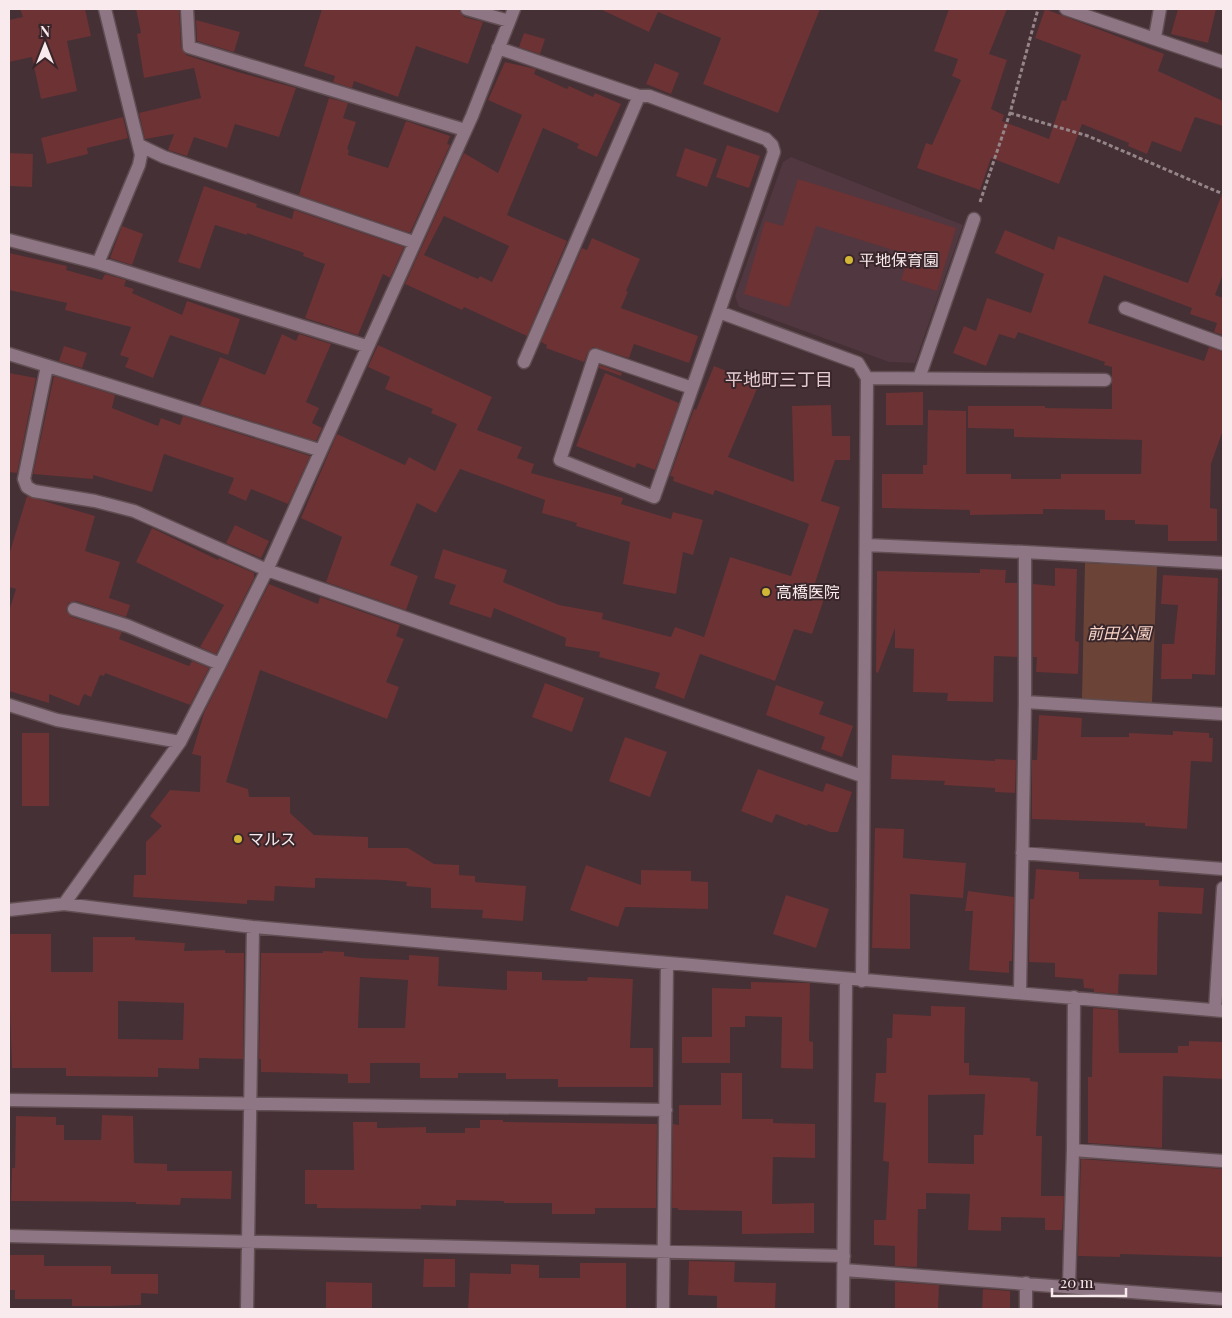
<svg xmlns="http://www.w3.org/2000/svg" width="1232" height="1318" font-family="'Playfair Display','Noto Sans JP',serif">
<rect width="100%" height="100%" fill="#443035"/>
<path fill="#51373f" d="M791,157L963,225L915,363L889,362L739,307L735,296L783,162Z"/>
<path fill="#6b4437" d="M1085,563L1157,566L1152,702L1082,699Z"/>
<path fill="#6c3234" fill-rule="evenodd" d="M20,9H85L91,36L67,41L77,91L41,99L32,57L9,62V20L23,17Z
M136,9H179L181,47L186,55L238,72L296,88L279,137L235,124L227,148L194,137L187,156L168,150L174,134L145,139L139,113L201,98L194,68L144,78L137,34L141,33Z
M322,9H459L464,17L483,22L468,64L416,46L398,97L354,81L352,88L333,82L335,76L304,66Z
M600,9H820L778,113L703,84L721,38L658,12L649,32Z
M949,9H1007L989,54L1007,60L991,109L1004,115L1002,121L1049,139L1062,100L1066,101L1081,55L1035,38L1045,9L1164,54L1158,71L1223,101V126L1195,117L1181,152L1152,141L1147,154L1128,146L1129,143L1082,124L1059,184L991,158L980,190L917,168L926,143L932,145L961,80L952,76L958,59L934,51Z
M1178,9H1216L1208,43L1171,34Z
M196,20L240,32L234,52L197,41Z
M524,33L545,39L540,54L519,47Z
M505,62L536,69L534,74L567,89L569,86L593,97L595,93L621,104L597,157L577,148L579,144L543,128L507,215L567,241L527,336L464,307L462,310L405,284L464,153L498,173L522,115L488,100ZM444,216L509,246L492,282L480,276L478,279L424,255Z
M655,63L679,73L671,94L646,84Z
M329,98L348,103L343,118L356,122L347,149L349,150L348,155L388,168L406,121L450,136L447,144L450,145L410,233L299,195Z
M123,117L128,138L87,148L88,154L47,164L41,138Z
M727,145L760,156L749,188L716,177Z
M685,148L717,159L707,187L676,176Z
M9,153L33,154L32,187L9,186Z
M798,179L956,228L937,291L901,280L909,255L816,226L789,307L744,294L765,221L783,226Z
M204,186L257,204L256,207L292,219L294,210L404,247L390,278L383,274L358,335L305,318L325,264L303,256L304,253L247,233V235L215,225L200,269L178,262Z
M1222,194L1223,274L1215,295L1223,298V335L1214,332L1217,323L1190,314L1192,308L1104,275L1088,323L1204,361L1209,347L1223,352V430L1211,464L1210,508L1217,509V541H1168V525L1135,524V520H1105V510L1043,509V514L970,515V510L882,508V474H923V465H927L928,410L966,411V474H1011V479H1061V474H1141L1142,440L1014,437V429L968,428V406H1045V408L1112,409V367L1104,365L1105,362L1018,332L1015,339L999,334L986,366L953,353L964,326L976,331L987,298L1031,313L1044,274L995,253L1005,230L1054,250L1058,236L1188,283Z
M122,226L143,234L132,265L110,258Z
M592,238L640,259L626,291L628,292L621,308L698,336L689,363L634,344L629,358L593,347L588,352L584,362L546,348L547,345L541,342L582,248L587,250Z
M9,253L67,266L66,270L102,280L105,274L126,280L124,286L134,289L132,293L182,315L187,301L240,319L228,355L170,335L153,378L125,367L129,358L120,355L131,327L65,310L67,303L9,290Z
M282,334L296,341L299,334L331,344L306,402L319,408L312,423L322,428L316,441L200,405L220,357L265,375Z
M378,345L492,397L477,430L522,447L517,458L534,464L531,473L623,498L621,504L671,519L673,512L703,520L693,555L683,552L676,594L623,584L630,542L576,526L577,523L542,513L545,500L460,469L436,513L417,503L390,565L418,576L406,610L326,582L342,537L301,518L337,434L405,465L409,457L435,471L457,424L431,413L433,409L385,389L390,377L368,367Z
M64,346L87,353L82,368L59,361Z
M600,365L622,373L621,376L599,368Z
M714,366L759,384L728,457L794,482L792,406L831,405L832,436H850V460H835L821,501L840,507L812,592L825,596L812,634L794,629L775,681L700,654L684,699L655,688L660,673L599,657L600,652L565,646L566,638L494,608L491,618L449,604L456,585L434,578L443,549L507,570L503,582L559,605L603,613L602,619L671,637L675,627L704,637L730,557L791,576L809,524L715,490L713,495L673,481L674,477L670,476L694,409L696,410Z
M9,373L36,378L17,473L9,472Z
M605,373L679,403L655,470L637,463L635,468L576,446Z
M54,376L115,395L112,408L158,426L161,418L180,425L183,416L310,456L288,504L251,489L246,501L228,493L234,478L164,454L152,492L93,475V479L33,474Z
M923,392V425H886V393Z
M27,496L95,516L85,551L120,562L109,598L130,605L126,617L76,601L68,603L66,611L72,617L122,632L119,639L189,666L192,661L209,668L190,705L105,673L104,676L100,675L91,697L84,694L79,706L49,694V703L9,691V611L16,589L9,587V555Z
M235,525L269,541L261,558L226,543Z
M152,528L218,560L219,558L254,573V578L216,654L200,647L224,605L136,562Z
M1055,568L1077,569L1075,641L1079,642L1078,674L1036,672L1037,657H1033V584L1055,586Z
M980,569L1006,570L1005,583H1017V657L994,656L993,702L947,701L948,693L913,692L914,649L895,648V628L878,673L876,672L877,571L980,573Z
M1163,575L1218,578L1215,675L1192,674V679H1161L1162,644H1174L1178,605L1161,604Z
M269,584L318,604L320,597L400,625L396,636L404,639L386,682L399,687L387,719L260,670L226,782L248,789L249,797H290V813L314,835L368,837V848H408L434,864L459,865V875L475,876V882L526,886L523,921L482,918L483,910L431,908V888L406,886L407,882L385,880L315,878V888L275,886L274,901L247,900V904L133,897L134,875H146V842L162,826L150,816L170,790L200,792L201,756L192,754L204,713Z
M545,683L584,698L572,732L532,717Z
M776,685L824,702L819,714L853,726L842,757L821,749L825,737L766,715Z
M1039,715L1082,718L1081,737H1129V733L1173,735V731L1209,733V738H1213L1212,762L1191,761L1187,829L1145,826V823L1032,819V760H1037Z
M22,733H49V806H22Z
M625,737L667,752L650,797L609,781Z
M892,755L995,761V759L1016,760L1015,793L995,792V788L944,785L945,781L891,779Z
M758,769L823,792L826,783L852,792L838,832H830L808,824L807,826L776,814L772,823L741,811Z
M875,828L904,829L903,858L966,863L963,898L910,894V949L872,948Z
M586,865L641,885V870L691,871V881L708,882V909L625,907L618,927L570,910Z
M1036,869L1079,872V879L1159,880V886L1204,888L1202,914L1158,912L1157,975L1119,974L1118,994L1094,992V989L1084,988L1083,979L1055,977V963L1029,962L1030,899H1034Z
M968,891L1014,897L1012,961H1009V973L969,970L973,911H965Z
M786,895L829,909L816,948L773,934Z
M10,934H51V972H93V937H135V940L185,943L184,951L225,950V953H244L243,1059L199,1058V1069L158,1068V1077L66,1076V1068H12L9,979ZM118,1001L184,1003L183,1040L118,1039Z
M323,951L344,952V956L361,958L409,960V955L439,957L438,986L507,990V971L542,972V980L587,981L588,977L633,979L630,1048H653V1087H558V1079H506V1073H458V1078H420V1063H370V1083H348V1074L261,1072V1059H259L261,953H323ZM360,977L408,980L405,1028H358Z
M751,982L810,983L809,1041L813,1042V1069L781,1068L782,1017L745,1016V1027H730V1063H682V1037H712V988L751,989Z
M931,1006L965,1007L964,1063H969V1075L1030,1078V1081L1038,1082L1036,1136H1042L1041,1196H1064L1062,1230H1045V1218L1001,1217V1231L968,1230L970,1194L926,1193V1209H918L917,1267L895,1266V1246L874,1245V1220H886L889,1162L883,1161L886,1103L874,1102L876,1073H886L887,1038H892L893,1014L931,1016ZM985,1094L983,1135H974V1164L928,1163V1095Z
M1093,1008L1118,1010L1119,1053H1178V1046H1189V1041L1222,1042L1223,1079L1163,1076L1162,1148L1088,1143V1077H1092Z
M721,1073H742V1119H773V1123L815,1124V1158L773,1157L772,1204L814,1203V1233L742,1234V1211L678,1210V1208H672L673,1124L679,1125V1105H721Z
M102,1115L133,1116L134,1163L167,1164V1171H232L231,1199L181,1198L180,1205L136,1204V1202L11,1201L12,1168H15L16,1116L56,1117V1125H64V1140H101Z
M480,1120H503V1122L657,1124L656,1208H595V1214H552V1203H504V1201L456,1200V1206L421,1205V1209L317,1208V1204H305V1170H354L353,1122H377V1128L426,1127V1133H465V1128H480Z
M1081,1159L1223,1169V1257L1120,1254V1257L1078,1256Z
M9,1255H44V1266H111V1274H158V1294L141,1293V1305L111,1306H72V1299H15V1290H9Z
M424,1259H455V1287H423Z
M689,1261L735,1262L734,1282L776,1283L775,1309H717V1296L688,1295Z
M580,1263H626V1309H468L470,1273L511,1274V1264L539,1265V1278H580Z
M326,1282L372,1283V1309H326Z
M895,1282L939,1285L938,1309H895Z
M983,1289L1010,1291V1309H982Z"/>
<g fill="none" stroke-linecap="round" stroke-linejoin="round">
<defs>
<path id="minor" d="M187,9L189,47L465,130
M467,9L509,21
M1066,9L1223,62
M1155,37L1160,9
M498,48L639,96H649L766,139L772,145L774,152L719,312L858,363L867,378L862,981
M141,146L164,157L413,242
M9,240L98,263L366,346
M98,263L139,165L141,155L105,9
M1125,308L1223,344
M9,354L319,450
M524,362L639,96
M47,366L24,479L27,487L34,491L95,501L134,511L267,570L862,776
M867,378L1105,380
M919,378L974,219
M692,388L595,355L560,460L654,497L719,312
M866,545L1025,552V702L1223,714
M1025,552L1223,563
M74,609L128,626L220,664
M9,705L57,720L180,742
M1022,853L1223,869
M64,904L180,742L220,664L267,570L472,116L514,9
M9,910L64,904L253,927L1223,1011
M1020,992L1025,702
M1215,1010L1223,888
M9,1100L666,1110
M1073,1150L1223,1161
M9,1236L844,1256
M844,1270L1223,1299
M1069,1285L1073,1150L1074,997
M247,1309L253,927
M663,1309L667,964
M843,1309L846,980
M1026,1309V1283"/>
</defs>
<use href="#minor" stroke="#614e52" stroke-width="15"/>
<path stroke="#958488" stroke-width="3" stroke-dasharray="4 2.5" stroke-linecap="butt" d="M1010,113L1088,136L1223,194
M980,202L1010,113L1038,9"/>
<use href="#minor" stroke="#8f7685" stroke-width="12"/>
</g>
<g fill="#d2b736" stroke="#39262b" stroke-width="2">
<circle cx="849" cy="260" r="5"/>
<circle cx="766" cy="592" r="5"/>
<circle cx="238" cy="839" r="5"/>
</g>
<g text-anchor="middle" stroke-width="4" stroke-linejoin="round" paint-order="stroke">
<g font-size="16" fill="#f8eaed" stroke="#39262b" text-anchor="start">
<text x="859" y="266">平地保育園</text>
<text x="776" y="598">高橋医院</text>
<text x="248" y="845">マルス</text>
</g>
<g font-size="16" font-style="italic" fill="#f9d4c8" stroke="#39262b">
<text x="1119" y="639">前田公園</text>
</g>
<g font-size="18" fill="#e4cad1" stroke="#39262b">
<text x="779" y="386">平地町三丁目</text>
</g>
</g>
<rect width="1232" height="1318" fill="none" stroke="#f8eaed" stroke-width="20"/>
<g transform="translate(45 45)" stroke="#39262b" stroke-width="4" paint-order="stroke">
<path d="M0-4L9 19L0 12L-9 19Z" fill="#f8eaed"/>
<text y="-8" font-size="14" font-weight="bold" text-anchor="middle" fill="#f8eaed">N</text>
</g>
<path d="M1052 1288v8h74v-8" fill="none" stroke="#f8eaed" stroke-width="2.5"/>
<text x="1060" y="1288" font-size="15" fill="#f8eaed" stroke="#39262b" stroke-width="4" paint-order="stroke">20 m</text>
</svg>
